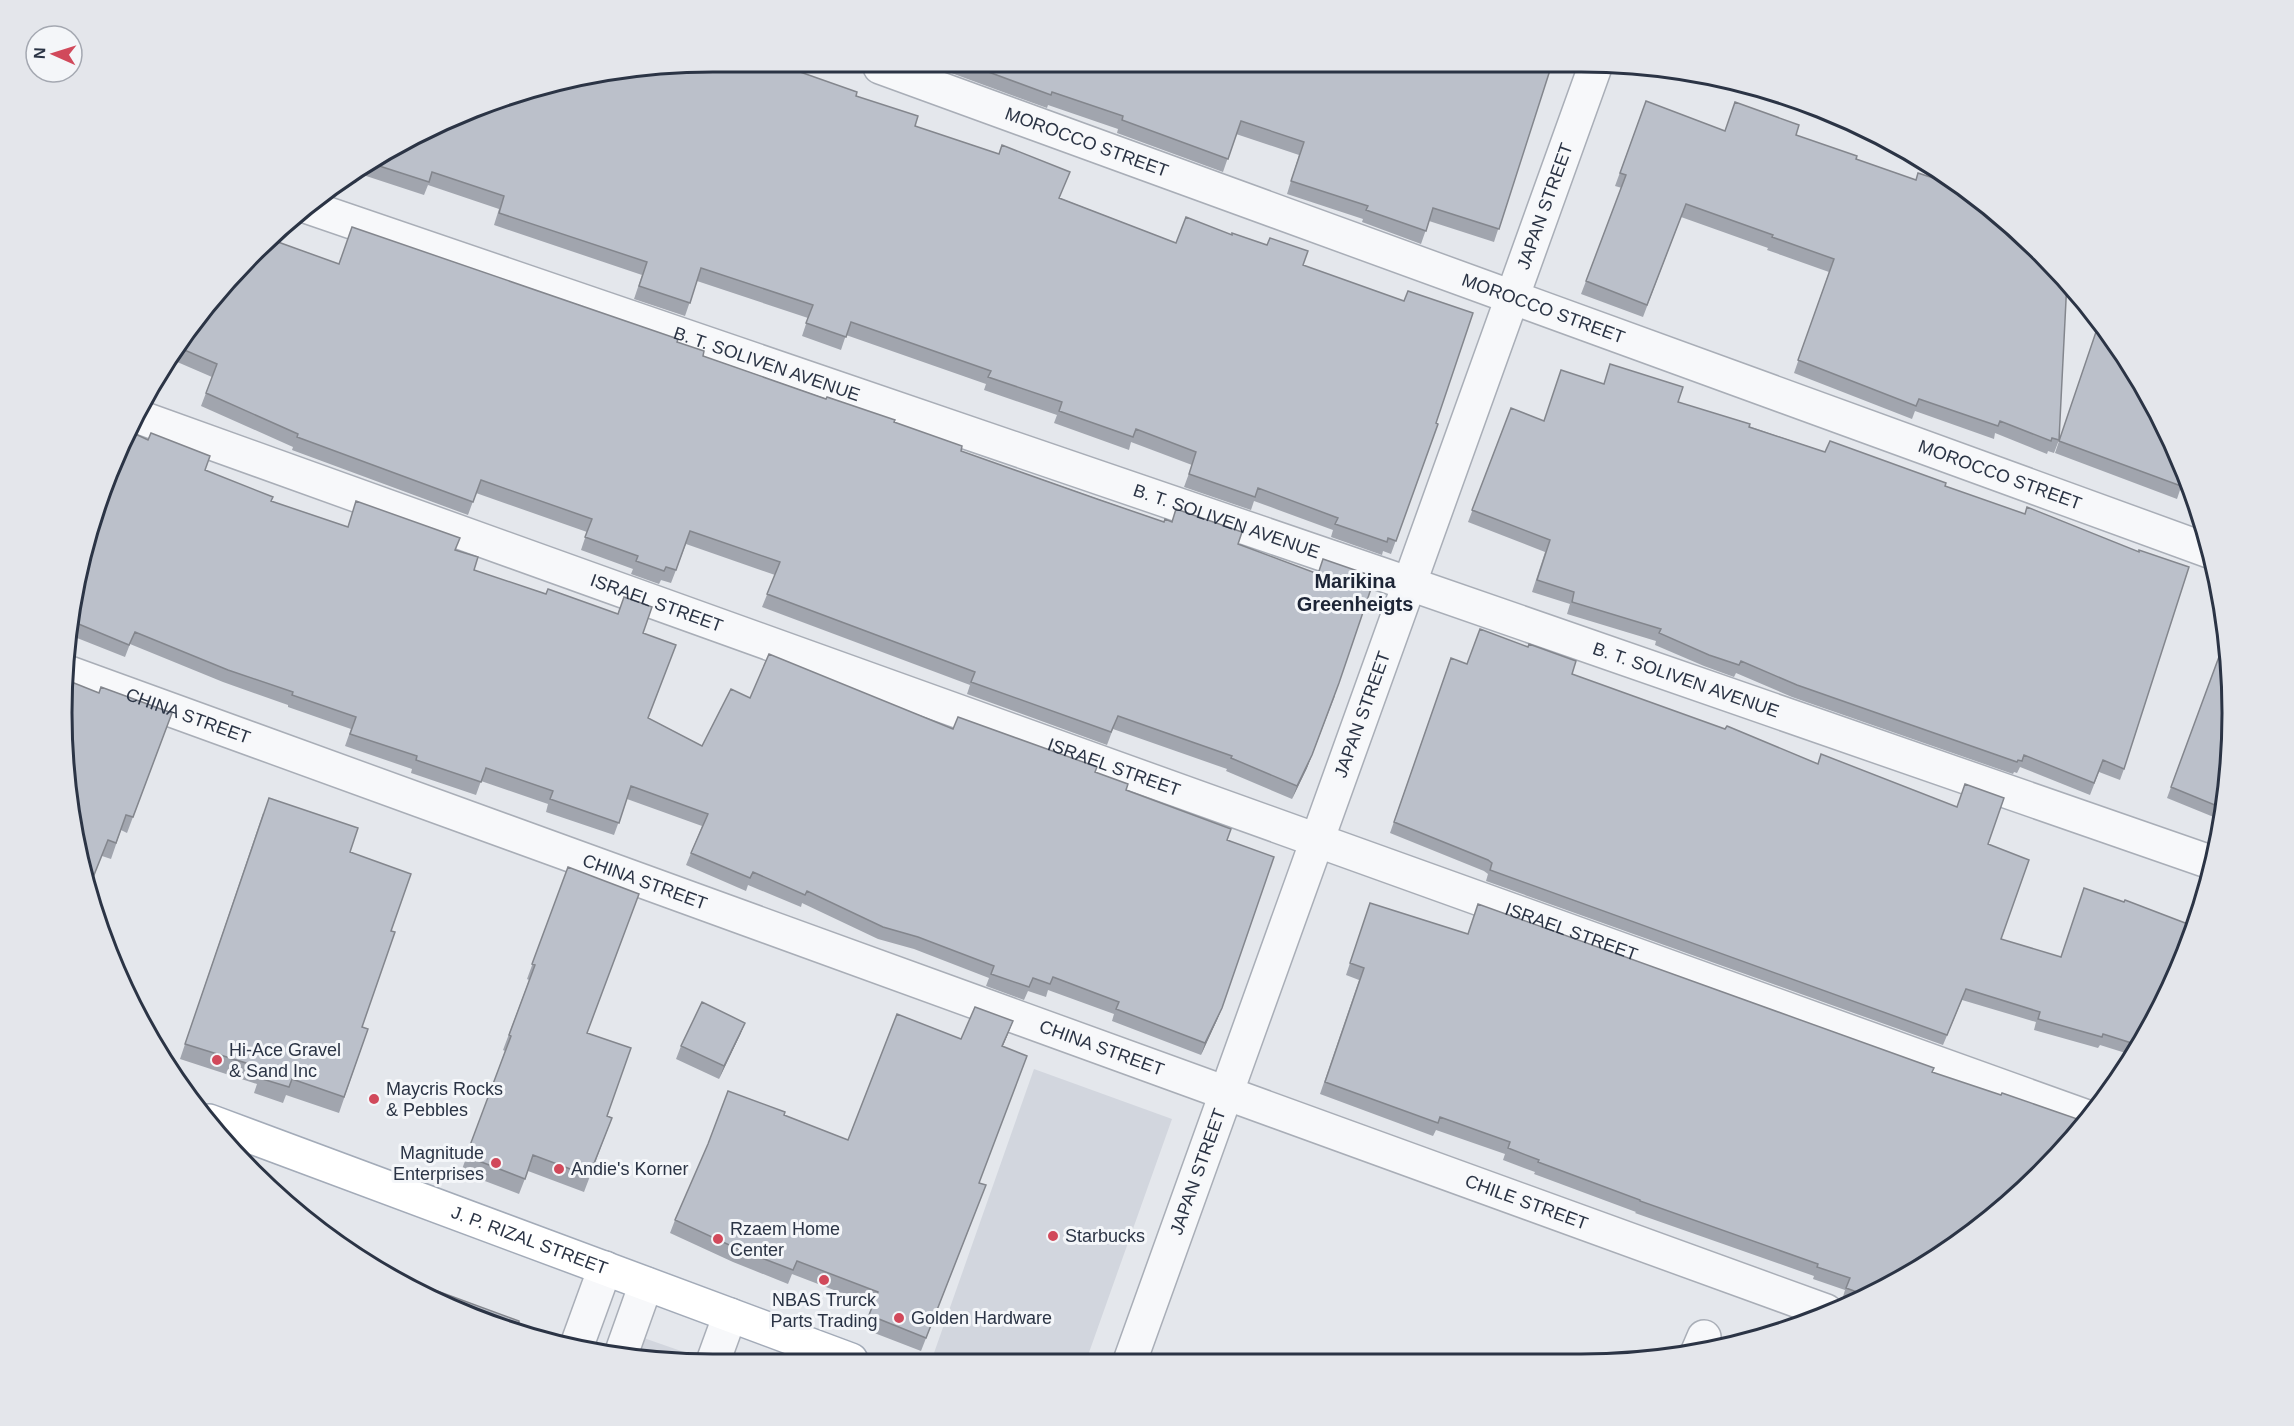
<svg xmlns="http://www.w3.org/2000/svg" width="2294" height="1426" font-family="Arial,sans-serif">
<rect width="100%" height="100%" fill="#e4e7ec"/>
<path fill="#d2d6de" d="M1034,1069L1172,1119L1086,1361L955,1360L934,1353Z
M618,1329L704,1359H628Z"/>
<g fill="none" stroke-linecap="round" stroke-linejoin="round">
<defs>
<g id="minor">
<path id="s1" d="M880,67L2209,551"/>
<path id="s2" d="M305,206L1410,584L2213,863"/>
<path id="s3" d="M139,417L2090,1118"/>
<path id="s4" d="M64,671L1826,1311"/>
<path d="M577,1345L605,1268"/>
<path d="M1698,1351L1704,1337"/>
<path d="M620,1357L646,1284"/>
<path d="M714,1359L730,1315"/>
<path id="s5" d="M1130,1361L1595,67"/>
</g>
<g id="major">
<path id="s6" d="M209,1121L851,1360"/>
</g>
</defs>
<use href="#minor" stroke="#a9aeb7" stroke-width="36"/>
<use href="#major" stroke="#a3abb8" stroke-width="36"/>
<use href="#minor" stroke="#f7f8fa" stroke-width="33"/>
<use href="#major" stroke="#fff" stroke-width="33"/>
</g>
<path fill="#a1a5ae" d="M935,67H1551L1494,242L1429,221L1421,244L1362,222L1363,219L1287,194L1299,155L1236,134L1223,172L1117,133L1118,129L1048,105L1047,108Z
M856,96L1060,198L1176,243L1303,265L1436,423L1438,424L1391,554L1383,551L1382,555L1331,537L1333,530L1254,501L1251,510L1184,487L1192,465L1131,442L1129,450L1054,423L1057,415L984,390L986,384L846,335L841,350L802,336L808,318L697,281L685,316L634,299L642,275L494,225L499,209L428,185L424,195L360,174L356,183L344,179L425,129Z
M1646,101L1725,131L1796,135L1856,159L2059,440L2054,453L2048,451L2047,454L1995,433L1994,439L1915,411L1912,419L1794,373L1829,272L1767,250L1768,248L1681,217L1643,317L1581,294L1622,188L1615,186Z
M278,242L339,264L677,342L703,356L894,422L961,451L1164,522L1238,544L1335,696L1307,768L1292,799L1226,771L1227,769L1113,729L1107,745L967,694L970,685L762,607L775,575L686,544L671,583L661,580L659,584L631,574L633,569L581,550L587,532L476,493L468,515L292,450L293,447L201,406L212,377L168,358L171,351L252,253Z
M2099,323L2145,387L2194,496L2180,490L2177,499L2055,453Z
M1561,370L1603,384L1678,402L1825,452L1945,486L2124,769L2120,780L2099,772L2090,795L2020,767L2017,773L2014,772L2013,774L1792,697L1736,673L1734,677L1704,666L1655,645L1656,641L1567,614L1570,604L1532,592L1545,552L1468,522L1511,408L1544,421Z
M148,440L205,470L271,501L347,527L455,550L474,570L643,633L648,718L702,746L750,698L953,729L1095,772L1126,790L1227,840L1222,1008L1217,1020L1201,1055L1112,1021L1114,1014L1048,990L1046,997L1028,991L1024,1000L986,986L989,978L914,949L878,939L802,903L801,907L748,885L746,891L686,865L702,826L627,799L614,835L546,812L548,804L481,781L476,795L411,773L412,769L345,746L351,729L288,707V705L223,682L130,644L125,657L67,634V628L96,504Z
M2227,635L2231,755L2221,820L2167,798Z
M1451,658L1467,664L1572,674L1988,844L2001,939L2165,1001L2132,1055L2100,1045L2098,1048L2034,1030L2036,1022L1962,1000L1943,1045L1486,881L1488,874L1484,871L1390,833Z
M99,693L172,713L127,833L121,830L111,859L102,856Z
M263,813L350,852L391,931L362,1027L368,1029L339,1113L286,1095L283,1103L254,1093L257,1084L180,1059Z
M568,867L588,1033L607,1116L612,1118L584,1192L528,1171L519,1194L461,1172L505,1051L503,1050L529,980L527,979Z
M1370,903L1468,934L1932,1072L1906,1277L1847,1302L1842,1300L1845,1290L1813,1279L1814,1276L1635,1213L1636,1212L1534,1174L1535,1172L1503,1160L1505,1154L1436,1130L1433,1136L1320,1094L1359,980L1346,975Z
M1013,1021L1003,1046L979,1183L981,1198L921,1351L864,1329L873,1305L792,1274L788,1284L733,1262L670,1233L675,1220L784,1115L848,1140L961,1039Z
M745,1023L740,1035L719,1079L676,1059L681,1046Z"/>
<path fill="#83868d" d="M1339,683L1307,768L1292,799L1297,786Z
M1222,1008L1217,1020L1201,1055L1205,1043Z
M1013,1021L1008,1034L997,1059L1002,1046Z
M745,1023L740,1035L719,1079L724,1066Z"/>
<path fill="#bbc0ca" stroke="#83868d" stroke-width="1.5" d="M628,67H786L857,92L856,96L918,116L915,126L999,154L1002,145L1070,172L1059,198L1176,243L1186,217L1232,235V233L1267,245L1270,238L1308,251L1303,265L1404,301L1408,291L1473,313L1436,423L1438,424L1396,541L1388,538L1387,542L1335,524L1338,518L1258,488L1255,497L1189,474L1196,452L1136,429L1133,437L1059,411L1062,402L988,377L991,371L851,322L846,337L806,323L813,305L701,268L690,303L639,286L647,262L499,213L504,196L432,172L429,182L370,163L425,129L504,96Z
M975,67H1551L1499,229L1433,208L1426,231L1366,210L1368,206L1291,181L1304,142L1241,121L1228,159L1122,120L1123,116L1052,92L1051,95Z
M1646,101L1725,131L1735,102L1799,125L1796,135L1857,156L1856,159L1916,180L1918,173L1964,188L1977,196L2067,280L2059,440L2052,438L2051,441L2000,421L1998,426L1919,399L1916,406L1798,360L1834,259L1772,237L1773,235L1686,204L1647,305L1586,281L1626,175L1620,173Z
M286,223L278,242L339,264L352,227L678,339L677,342L704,351L703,356L826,399L827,397L895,420L894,422L962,446L961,451L1097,499L1164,522L1165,519L1172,522L1176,509L1242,532L1238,544L1318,574L1323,559L1375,577L1339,683L1312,755L1297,786L1231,758L1232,756L1118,716L1111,732L971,682L975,672L767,594L780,562L690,531L676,570L666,567L664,571L636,561L638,556L585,537L592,519L481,480L473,502L297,437L298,434L206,393L217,364L175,346L252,253Z
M2099,323L2145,387L2186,478L2184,477L2181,486L2059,441Z
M1610,364L1683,387L1678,402L1750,424L1749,427L1825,452L1830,441L1946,483L1945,486L2025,514L2027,507L2139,552V550L2189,567L2124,769L2103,760L2094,783L2024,755L2022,761L2018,760L2017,762L1797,685L1741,661L1739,665L1709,655L1659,633L1661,629L1572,602L1574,592L1537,580L1550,540L1472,510L1511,408L1544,421L1561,370L1604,384Z
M131,432L148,440L151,433L210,456L205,470L273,497L271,501L348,527L356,501L460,538L455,550L478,557L474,570L546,594L548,589L618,614L624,597L652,607L643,633L676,645L648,718L702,746L731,689L750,698L769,654L953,729L958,717L1097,767L1095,772L1128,784L1126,790L1231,829L1227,840L1274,857L1222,1008L1205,1043L1116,1009L1119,1002L1053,977L1050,984L1033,978L1029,987L991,974L994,966L918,937L883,927L807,891L805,895L753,872L750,878L691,853L708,814L631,786L619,823L550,799L553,791L486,768L481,782L416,760L417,756L350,734L356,717L292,695L293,692L228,670L135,632L129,645L69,620L96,504Z
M1480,629L1528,647L1529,644L1576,661L1572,674L1725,729L1727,726L1818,764L1821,754L1957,807L1965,784L2004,798L1988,844L2029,860L2001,939L2061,957L2084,888L2124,902L2125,900L2193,926L2165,1001L2138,1045L2103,1034L2102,1037L2038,1019L2040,1012L1966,989L1947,1035L1490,870L1492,863L1488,860L1394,822L1451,658L1467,664Z
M2227,635L2231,755L2222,808L2171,787Z
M64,679L99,693L101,687L172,713L133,817L126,815L116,843L108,840L88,890L67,798L62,713Z
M269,798L358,828L350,852L411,874L391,931L395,932L362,1027L368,1029L344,1097L292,1079L289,1087L259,1078L262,1068L185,1044Z
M568,867L639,894L587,1033L631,1048L607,1116L612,1118L589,1176L533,1155L525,1179L466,1156L511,1036L509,1035L535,965L532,964Z
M1370,903L1468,934L1478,904L1934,1068L1932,1072L2001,1095L2002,1093L2086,1122L2011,1203L1906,1277L1865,1295L1846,1288L1850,1278L1817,1267L1818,1264L1640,1201V1200L1538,1162L1539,1160L1508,1148L1510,1142L1440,1117L1438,1123L1325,1082L1364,968L1350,963Z
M702,1002L745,1023L724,1066L681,1046Z
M975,1007L1013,1021L1002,1046L1027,1056L979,1183L986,1185L926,1338L869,1315L878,1292L797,1261L793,1270L738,1249L675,1220L708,1144L728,1091L785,1112L784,1115L848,1140L897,1014L961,1039Z
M410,1281L519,1321V1330L464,1315L409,1284Z
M669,1352L690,1359H666Z"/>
<g fill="#d1495b" stroke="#f4f6f9" stroke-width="2">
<circle cx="217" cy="1060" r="6"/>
<circle cx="374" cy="1099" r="6"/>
<circle cx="496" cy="1163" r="6"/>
<circle cx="559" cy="1169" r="6"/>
<circle cx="1053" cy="1236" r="6"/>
<circle cx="718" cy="1239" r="6"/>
<circle cx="824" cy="1280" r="6"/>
<circle cx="899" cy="1318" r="6"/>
</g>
<g text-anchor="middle" stroke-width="6" stroke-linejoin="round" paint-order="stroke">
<g font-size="18" fill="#2b3445" stroke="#f4f6f9">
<text dy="6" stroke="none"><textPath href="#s1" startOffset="220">MOROCCO STREET</textPath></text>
<text dy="6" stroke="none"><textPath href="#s5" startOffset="1227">JAPAN STREET</textPath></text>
<text dy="6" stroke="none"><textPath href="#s1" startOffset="706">MOROCCO STREET</textPath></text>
<text dy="6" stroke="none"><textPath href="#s2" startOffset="488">B. T. SOLIVEN AVENUE</textPath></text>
<text dy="6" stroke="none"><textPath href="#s1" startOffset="1192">MOROCCO STREET</textPath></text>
<text dy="6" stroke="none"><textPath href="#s2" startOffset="974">B. T. SOLIVEN AVENUE</textPath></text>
<text dy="6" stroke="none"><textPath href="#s3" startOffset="550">ISRAEL STREET</textPath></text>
<text dy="6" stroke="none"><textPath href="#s2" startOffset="1460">B. T. SOLIVEN AVENUE</textPath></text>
<text dy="6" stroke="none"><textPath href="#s5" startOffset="687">JAPAN STREET</textPath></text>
<text dy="6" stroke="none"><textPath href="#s4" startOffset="132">CHINA STREET</textPath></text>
<text dy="6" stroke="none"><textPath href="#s3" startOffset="1036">ISRAEL STREET</textPath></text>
<text dy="6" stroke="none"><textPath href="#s4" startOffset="618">CHINA STREET</textPath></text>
<text dy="6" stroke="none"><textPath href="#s3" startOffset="1522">ISRAEL STREET</textPath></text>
<text dy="6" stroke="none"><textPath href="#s4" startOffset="1104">CHINA STREET</textPath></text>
<text dy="6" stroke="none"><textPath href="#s5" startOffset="201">JAPAN STREET</textPath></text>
<text dy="6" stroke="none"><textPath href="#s4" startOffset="1556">CHILE STREET</textPath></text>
<text dy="6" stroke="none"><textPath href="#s6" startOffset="342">J. P. RIZAL STREET</textPath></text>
</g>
<g font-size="18" fill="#2b3445" stroke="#f4f6f9" text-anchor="start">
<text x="229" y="1056">Hi-Ace Gravel<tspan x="229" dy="21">&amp; Sand Inc</tspan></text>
<text x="386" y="1095">Maycris Rocks<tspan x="386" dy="21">&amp; Pebbles</tspan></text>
<text x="484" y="1159" text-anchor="end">Magnitude<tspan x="484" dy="21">Enterprises</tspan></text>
<text x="571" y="1175">Andie's Korner</text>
<text x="730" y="1235">Rzaem Home<tspan x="730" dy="21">Center</tspan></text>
<text x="1065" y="1242">Starbucks</text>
<text x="824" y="1306" text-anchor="middle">NBAS Trurck<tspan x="824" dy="21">Parts Trading</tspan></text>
<text x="911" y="1324">Golden Hardware</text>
</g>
<g font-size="20" font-weight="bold" fill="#1d2536" stroke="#f4f6f9">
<text x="1355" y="588">Marikina<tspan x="1355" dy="23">Greenheigts</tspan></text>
</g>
</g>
<path d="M0 0H2294V1426H0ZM713 72H1581A641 641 0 0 1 2222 713V713A641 641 0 0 1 1581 1354H713A641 641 0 0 1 72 713V713A641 641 0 0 1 713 72Z" fill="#e4e6eb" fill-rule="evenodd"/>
<path fill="none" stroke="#2b3445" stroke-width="3" d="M713 72H1581A641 641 0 0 1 2222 713V713A641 641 0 0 1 1581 1354H713A641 641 0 0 1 72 713V713A641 641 0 0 1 713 72Z"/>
<g transform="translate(54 54) rotate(273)"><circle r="28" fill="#f4f6f9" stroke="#a4a8b1" stroke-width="1.5"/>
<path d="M0-4.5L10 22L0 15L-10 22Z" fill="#d1495b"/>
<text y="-9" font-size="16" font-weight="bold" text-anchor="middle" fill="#2b3445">N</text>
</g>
</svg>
